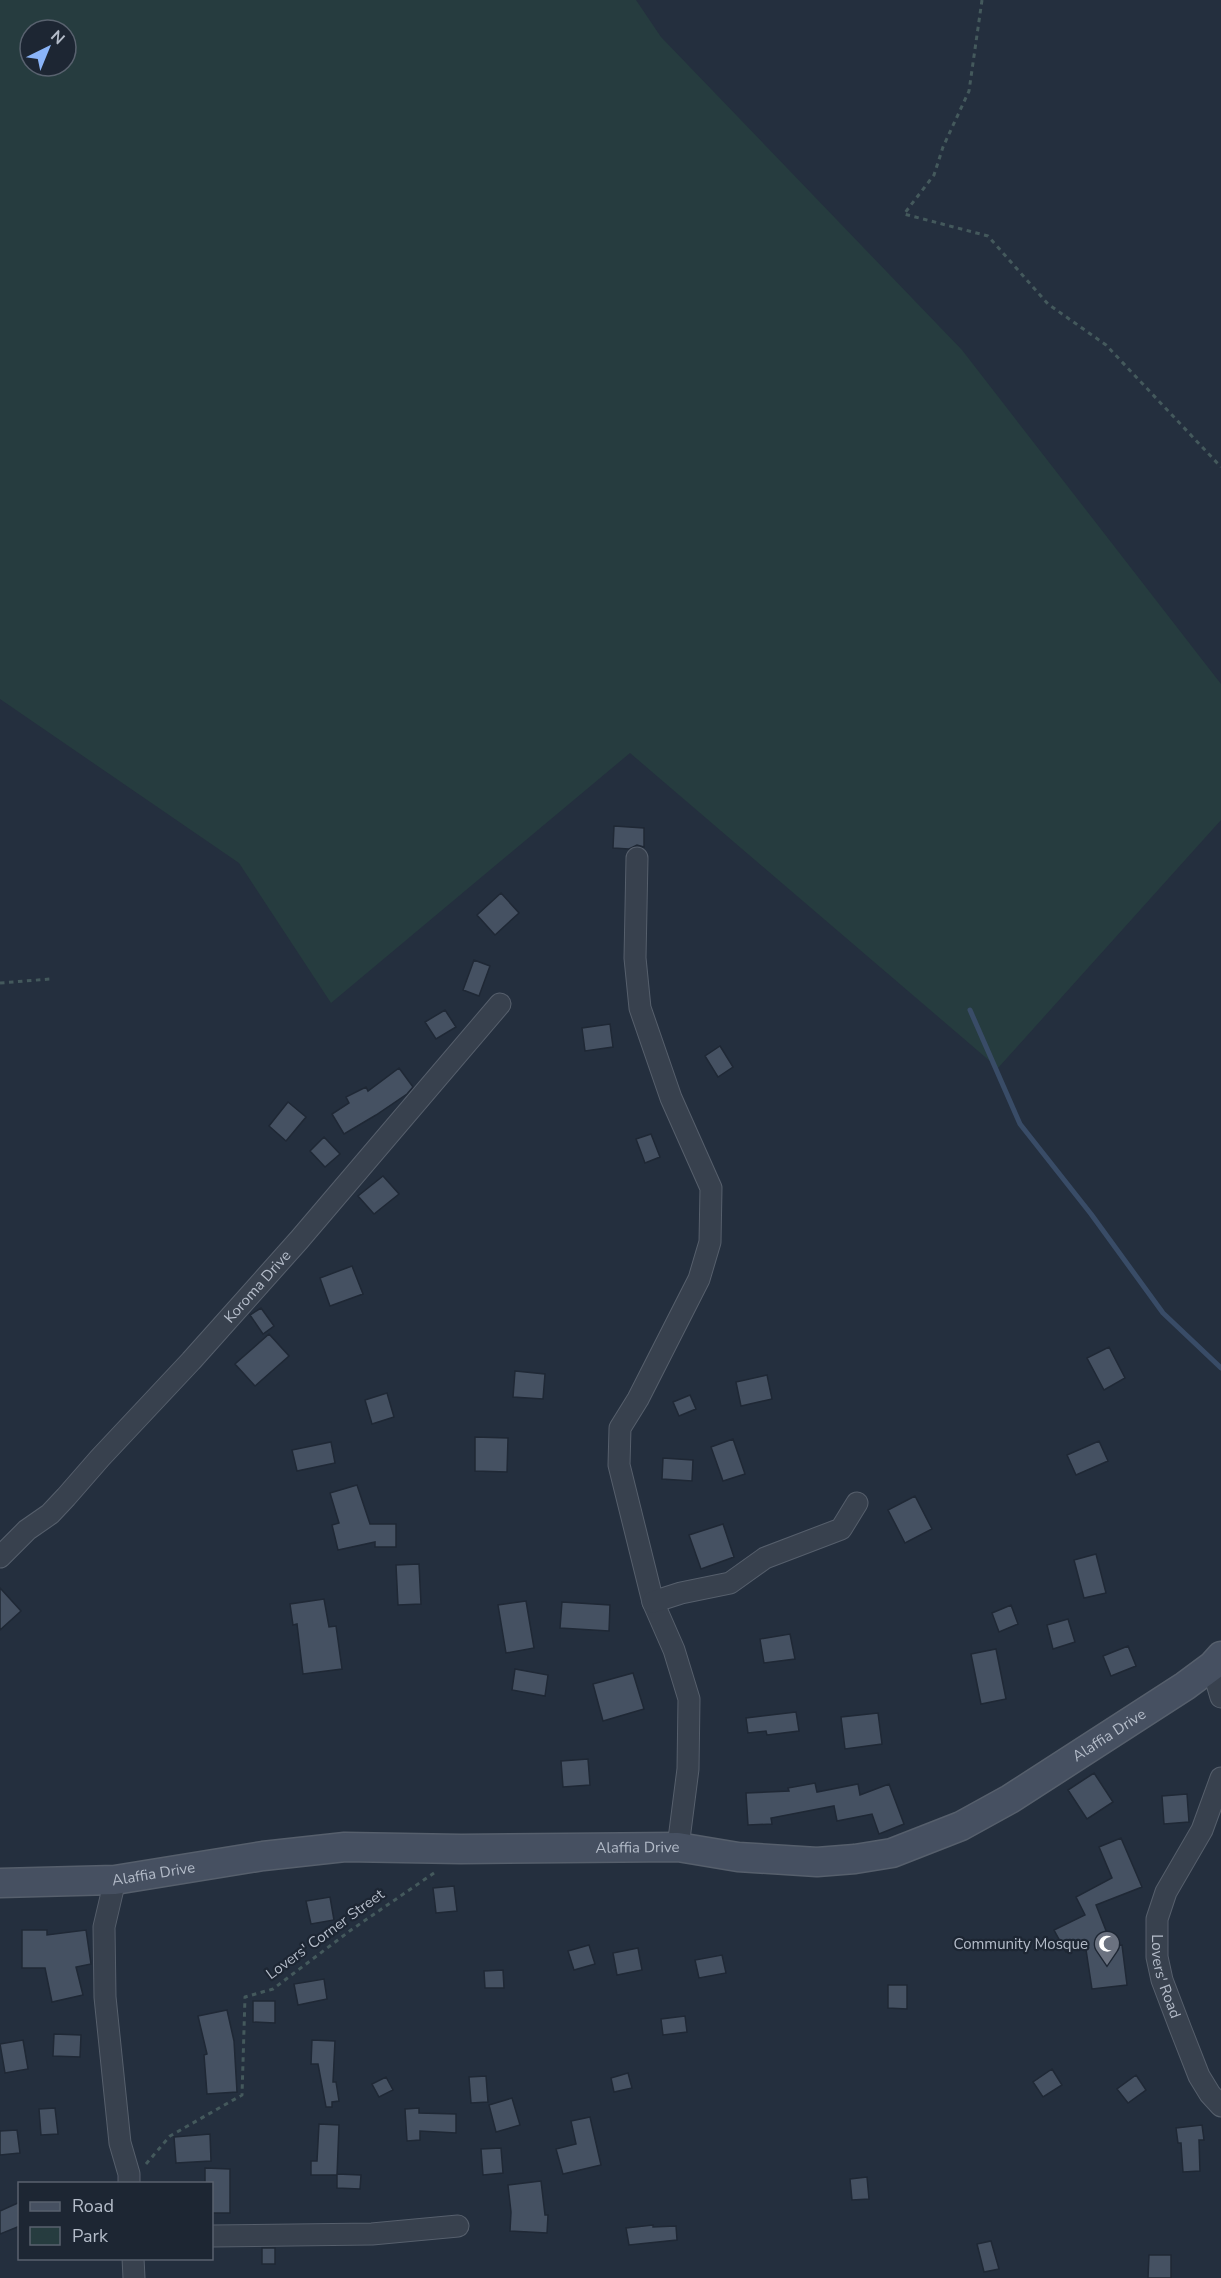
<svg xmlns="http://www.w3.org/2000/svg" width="1221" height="2278" font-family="'Nunito Sans',sans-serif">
<rect width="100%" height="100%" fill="#242f3e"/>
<path fill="#263c3f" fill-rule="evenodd" d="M0,0H636L661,37L962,350L1221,684V820L998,1068L630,753L331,1003L239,863L0,699ZM30,30H66V66H30Z"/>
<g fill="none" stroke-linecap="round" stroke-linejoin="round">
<path stroke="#394c67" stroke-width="5" d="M970,1010L1020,1124L1091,1214L1163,1313L1221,1368"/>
</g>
<path fill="#455162" stroke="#1f2835" stroke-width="1.5" d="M614,826L644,828V847L637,845L629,849L613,848Z
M501,893L519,913L495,935L477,915Z
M474,960L490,966L479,996L463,990Z
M445,1010L456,1027L436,1039L425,1022Z
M610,1024L613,1047L585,1051L582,1028Z
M720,1046L733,1067L718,1077L705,1056Z
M399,1068L413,1087L407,1094L376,1115L344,1134L332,1114L349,1103L346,1097L366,1087L368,1091Z
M288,1102L306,1117L286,1141L269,1126Z
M651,1134L660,1157L645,1163L636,1139Z
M324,1137L340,1154L325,1167L310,1151Z
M383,1176L399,1194L374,1214L358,1196Z
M352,1266L363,1294L330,1306L320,1278Z
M261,1308L274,1326L263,1334L250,1315Z
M269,1334L289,1356L255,1386L235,1364Z
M1109,1347L1125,1378L1104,1390L1087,1358Z
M515,1371L545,1374L543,1399L513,1397Z
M767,1375L772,1399L741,1406L736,1382Z
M387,1393L394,1417L372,1424L365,1400Z
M690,1395L696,1409L679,1416L673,1402Z
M475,1437L508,1438L507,1472L475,1471Z
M733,1439L745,1474L723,1481L711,1447Z
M1099,1441L1108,1461L1076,1475L1067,1455Z
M331,1442L335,1463L297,1471L292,1450Z
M663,1458L693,1460L692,1481L662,1479Z
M357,1485L370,1524H396V1547H375V1542L338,1550L332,1525L339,1523L330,1493Z
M915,1496L932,1529L905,1543L888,1510Z
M723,1524L734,1557L701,1569L689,1535Z
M1096,1554L1106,1593L1084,1598L1074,1560Z
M419,1564L421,1604L398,1605L396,1565Z
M0,1588L21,1611L0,1630Z
M324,1599L329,1627L336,1626L342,1669L303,1674L297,1624L293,1625L290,1604Z
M526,1601L534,1648L506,1653L498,1605Z
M562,1602L610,1605L609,1631L560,1628Z
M1011,1605L1018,1624L999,1632L992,1613Z
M1068,1619L1075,1642L1053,1649L1047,1625Z
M790,1634L795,1659L764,1663L760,1639Z
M1128,1646L1136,1666L1111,1676L1103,1656Z
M996,1649L1006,1699L981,1704L971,1654Z
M515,1669L548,1675L545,1696L512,1690Z
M633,1673L644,1709L603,1721L593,1684Z
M796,1712L799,1731L767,1735L766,1731L748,1733L746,1718Z
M878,1713L882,1744L845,1749L841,1717Z
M588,1759L590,1785L563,1787L561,1761Z
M1094,1773L1113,1802L1087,1819L1068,1790Z
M815,1783L817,1792L858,1784L860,1795L889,1784L904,1824L879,1834L872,1814L837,1821L834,1806L771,1818L772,1824L748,1825L746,1793L789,1791L788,1788Z
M1187,1794L1189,1822L1164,1824L1162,1796Z
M1121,1838L1142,1887L1096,1905L1112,1946L1122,1945L1127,1985L1092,1989L1085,1943L1066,1952L1054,1930L1085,1915L1076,1897L1112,1878L1099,1847Z
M454,1886L457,1911L436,1913L433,1888Z
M330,1897L334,1920L311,1924L306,1901Z
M22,1930H47V1935L86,1930L91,1964L76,1967L83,1995L52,2002L45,1968H22Z
M589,1945L595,1964L574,1970L568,1951Z
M638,1948L642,1970L617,1975L613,1953Z
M722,1955L726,1973L699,1978L695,1960Z
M503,1970L504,1988H485L484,1971Z
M324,1979L327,1999L298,2005L294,1984Z
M888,1985H907V2009L888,2008Z
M253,2001H275V2023L253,2022Z
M227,2010L234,2041L237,2092L207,2094L204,2055L207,2054L198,2016Z
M685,2016L687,2032L663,2035L661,2019Z
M54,2034L81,2035L80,2057L53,2056Z
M23,2040L28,2069L5,2073L0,2044Z
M312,2040L335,2041L333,2082H336L339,2101L332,2102V2107H326L318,2064H311Z
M1052,2069L1062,2085L1043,2097L1033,2082Z
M628,2073L632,2088L614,2092L611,2078Z
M1136,2075L1146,2090L1128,2103L1117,2089Z
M486,2076L488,2102L471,2103L469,2077Z
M386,2077L393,2090L379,2097L372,2084Z
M512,2098L520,2125L496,2132L489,2105Z
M55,2108L58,2134L41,2135L39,2109Z
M419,2108V2113L456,2114V2133L420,2131V2140L407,2141L405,2109Z
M590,2117L601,2165L563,2174L556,2149L576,2144L571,2121Z
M319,2124L339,2125L337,2175H311V2161H317Z
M1202,2125L1204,2140H1199L1200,2171L1183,2172L1181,2143H1178L1176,2128Z
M17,2130L20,2153L0,2155V2131Z
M210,2134L211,2161L176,2163L174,2137Z
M501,2148L503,2173L483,2175L481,2149Z
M205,2168L230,2169V2213H212V2184H205Z
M337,2174L361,2175L360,2189L337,2188Z
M867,2177L869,2199L852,2200L850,2179Z
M541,2181L545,2215H548L547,2233L510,2231L511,2212L508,2185Z
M20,2202V2226L0,2234V2211Z
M653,2225V2227L676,2226L677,2240L629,2245L626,2228Z
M991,2241L999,2269L984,2272L977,2244Z
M262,2248H275V2264H262Z
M1149,2255H1171V2278H1148Z"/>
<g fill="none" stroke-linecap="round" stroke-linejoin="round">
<defs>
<g id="street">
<path d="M637,858L635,958L640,1008L671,1098L711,1188L710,1242L699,1279L638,1399L620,1428L619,1465L653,1602L674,1650L689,1699L688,1769L678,1847"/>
<path id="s1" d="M0,1557L27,1530L50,1514L66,1497L100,1458L191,1361L299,1240L500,1004"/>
<path d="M653,1602L681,1593L730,1583L765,1558L841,1529L857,1503"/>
<path d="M1212,1666L1221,1697"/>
<path id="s2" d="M1221,1778L1202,1830L1166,1892L1157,1919V1957L1162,1980L1181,2030L1199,2076L1210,2094L1221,2106"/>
<path d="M115,1880L104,1927L105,1997L120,2143L129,2174V2184"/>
<path d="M212,2236L372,2234L458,2226"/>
<path d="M133,2258L134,2278"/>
</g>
<g id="secondary">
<path id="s3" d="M0,1883L115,1880L263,1856L345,1847L461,1849L678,1847L738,1857L817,1862L855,1859L892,1853L961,1826L1010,1799L1185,1686L1212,1666L1221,1656"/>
</g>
</defs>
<use href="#street" stroke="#565f6c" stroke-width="23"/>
<use href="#secondary" stroke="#565f6c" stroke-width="31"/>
<path stroke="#44595c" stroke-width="3" stroke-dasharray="4.5 4.5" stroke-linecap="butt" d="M982,0L969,91L943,147L934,175L904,214L988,236L1048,304L1106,345L1221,467
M0,983L50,979
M146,2164L170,2136L242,2095L245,1997L273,1989L351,1930L434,1873"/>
<use href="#street" stroke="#38414e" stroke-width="21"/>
<use href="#secondary" stroke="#465061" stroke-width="28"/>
</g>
<defs>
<symbol id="mosque-pin" viewBox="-11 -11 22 30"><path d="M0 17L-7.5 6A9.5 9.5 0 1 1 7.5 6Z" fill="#6b7280" stroke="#1d2633"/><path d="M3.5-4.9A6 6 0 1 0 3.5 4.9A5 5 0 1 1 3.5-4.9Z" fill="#fff"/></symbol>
</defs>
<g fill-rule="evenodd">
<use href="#mosque-pin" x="1092" y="1929" width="30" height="40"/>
</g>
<g text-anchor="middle" stroke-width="4.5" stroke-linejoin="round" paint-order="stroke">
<g font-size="15" fill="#b4bcc9" stroke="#1d2633">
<text dy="5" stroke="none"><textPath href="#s1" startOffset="374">Koroma Drive</textPath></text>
<text dy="5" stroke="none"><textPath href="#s3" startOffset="1144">Alaffia Drive</textPath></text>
<text dy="5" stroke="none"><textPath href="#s3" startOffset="640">Alaffia Drive</textPath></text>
<text dy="5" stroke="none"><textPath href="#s3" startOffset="154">Alaffia Drive</textPath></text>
<text transform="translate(325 1934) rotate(-36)" y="5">Lovers' Corner Street</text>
<text dy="5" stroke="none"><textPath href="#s2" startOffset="214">Lovers' Road</textPath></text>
</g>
<g font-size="15" fill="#b4bcc9" stroke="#1d2633" text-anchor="end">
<text x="1088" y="1949">Community Mosque</text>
</g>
</g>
<rect x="18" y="2182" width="195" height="78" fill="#1d2633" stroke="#59626f" stroke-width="1.5"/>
<rect x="30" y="2202" width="30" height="9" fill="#465061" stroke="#59626f" stroke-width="1.5"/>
<text x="72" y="2212" font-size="18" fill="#b4bcc9">Road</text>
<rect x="30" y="2227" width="30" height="18" fill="#263c3f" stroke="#59626f" stroke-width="1.5"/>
<text x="72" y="2242" font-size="18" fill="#b4bcc9">Park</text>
<g transform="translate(48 48) rotate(43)"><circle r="28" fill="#1d2633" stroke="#59626f" stroke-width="1.5"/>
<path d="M0-4.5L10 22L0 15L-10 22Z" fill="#8ab4f8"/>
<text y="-9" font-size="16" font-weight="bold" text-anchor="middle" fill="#b4bcc9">N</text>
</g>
</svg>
